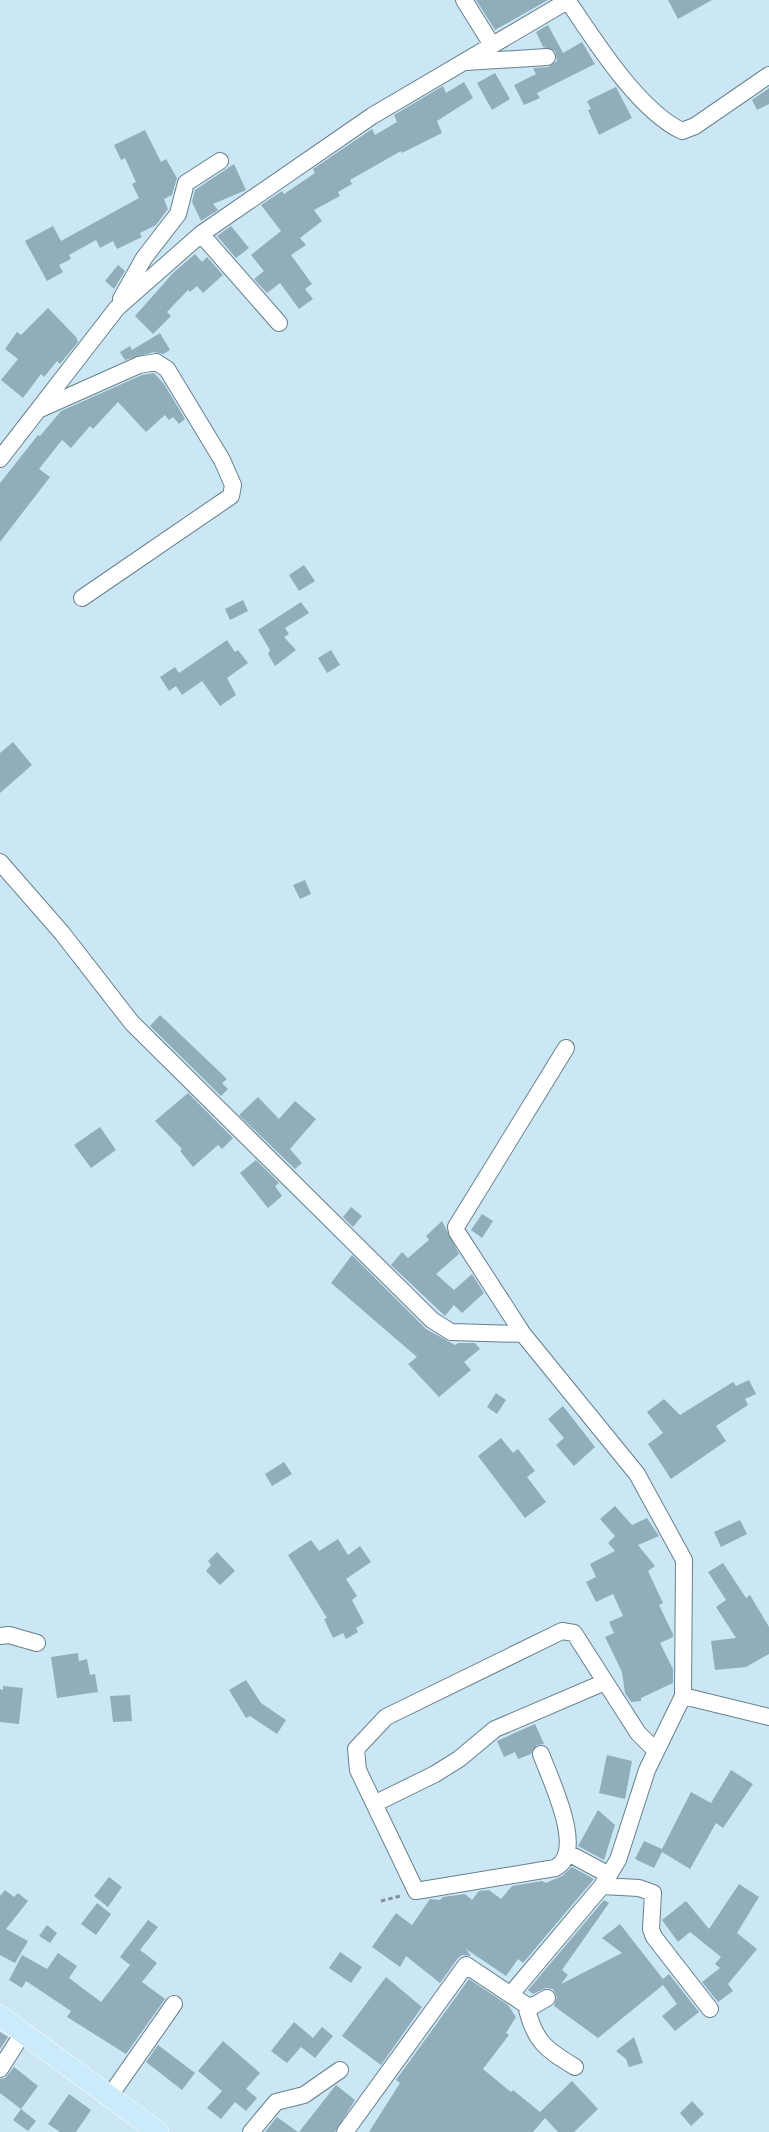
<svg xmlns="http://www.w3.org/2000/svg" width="769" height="2132" font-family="Inter,sans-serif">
<rect width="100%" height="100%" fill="#cbe7f5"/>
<path fill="#92adba" d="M476,0H548L495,30Z
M668,0H712L678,19Z
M548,25L563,53L582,42L595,64L537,93L540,98L524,105L514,85L536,74L533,68L548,67L557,61L555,51L543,47L536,32Z
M495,73L510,99L492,110L477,83Z
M464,82L473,98L437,121L442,133L402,153L401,151L350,180L352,184L338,192L340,196L314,210L322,221L300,238L306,245L291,255L312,284L305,289L313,299L299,309L280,283L267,293L254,279L264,271L251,255L281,231L261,205L282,191L284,194L315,173L313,169L372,129L375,135L397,122L394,115L443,86L446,93Z
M616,87L632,118L599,135L588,110L591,109L587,101Z
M769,88V104L757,110L752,100Z
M145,130L161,162L166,159L177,178L172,195L164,199L168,209L156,225L140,233L142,237L117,249L113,241L100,248L96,240L69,255L71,259L59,265L63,272L47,281L25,241L53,226L61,241L139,198L132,184L136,182L125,158L121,160L114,145Z
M234,164L246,190L213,204L218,210L201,221L192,202L195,190Z
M231,226L249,248L236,258L217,236Z
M195,254L202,262L207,257L223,275L203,293L197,286L190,292L188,290L167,312L171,316L153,334L135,316L173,273Z
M118,265L125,271L114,289L105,281Z
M48,308L76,337L78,342L60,364L57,361L44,377L41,374L23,398L1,380L18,359L5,349L17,332L21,335Z
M160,333L170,350L163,354L154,352L125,360L120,352L130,346L132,350Z
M154,373L164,384L185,419L179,424L173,417L169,420L165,415L146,432L118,402L93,429L90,426L71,448L62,440L39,469L50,477L0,542V483L38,435L40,436L61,411L142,375Z
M304,565L315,581L299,591L289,575Z
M243,600L248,611L230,620L225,609Z
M301,602L309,613L285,628L289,634L284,637L296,650L275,666L268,654L270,650L258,630Z
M227,640L235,652L238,650L248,663L227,678L236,695L220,706L202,681L182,695L176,686L169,691L160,677L175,667L179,673Z
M331,650L340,665L327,673L318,658Z
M13,742L32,765L0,793V753Z
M305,880L311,894L300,899L293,885Z
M160,1015L227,1079L222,1083L228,1089L221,1096L150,1026Z
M188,1093L233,1138L222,1149L218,1145L193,1167L180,1151L182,1149L155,1121Z
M258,1097L279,1119L295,1101L316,1119L290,1149L302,1163L295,1169L239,1115Z
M100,1127L116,1150L91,1168L74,1145Z
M256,1160L279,1183L275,1186L282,1196L268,1208L240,1173Z
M351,1207L362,1216L353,1227L343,1217Z
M482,1214L493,1221L482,1238L471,1230Z
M442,1221L459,1254L436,1274L454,1290L472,1274L484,1293L462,1313L454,1305L445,1316L391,1265L402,1252L408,1258L429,1240L426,1236Z
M352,1255L426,1329L455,1345L458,1343H475L480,1349L464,1362L471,1370L439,1397L408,1364L417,1357L331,1283Z
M749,1380L756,1394L745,1399L748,1405L716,1426L726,1441L671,1479L648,1444L663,1433L647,1412L664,1399L680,1415L733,1382L736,1386Z
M496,1393L506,1400L497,1414L487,1407Z
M563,1406L595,1447L574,1466L556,1445L564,1438L548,1419Z
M501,1438L513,1453L518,1449L535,1471L527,1477L546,1502L525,1518L478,1456Z
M284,1462L292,1474L272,1486L265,1474Z
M615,1506L632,1525L647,1518L659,1536L638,1545L655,1566L648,1571L663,1603L659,1605L673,1634V1637L660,1643L673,1669V1683L641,1698V1701L631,1702L625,1693L622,1672L605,1637L614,1633L609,1622L623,1616L613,1594L596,1602L586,1582L596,1577L590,1564L615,1551L608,1543L615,1536L600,1519Z
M740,1520L747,1534L721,1547L714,1532Z
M338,1539L348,1555L360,1546L371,1562L346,1579L357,1596L352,1600L364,1623L356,1628L358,1632L346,1639L343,1633L333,1638L324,1619L327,1618L288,1555L311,1540L319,1551Z
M217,1552L235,1571L220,1585L206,1571L211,1565L208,1561Z
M723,1563L746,1598L750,1595L769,1627V1654L746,1667L715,1670L711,1641L736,1638L716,1607L726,1600L708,1572Z
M78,1653L79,1661L87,1659L90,1675L95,1674L98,1692L57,1698L51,1657Z
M246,1680L261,1703L286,1720L277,1734L250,1716L246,1718L229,1690Z
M3,1686L23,1688L19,1724L0,1722V1689L3,1690Z
M130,1695L132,1721L113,1722L110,1696Z
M535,1724L544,1744L537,1745L531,1754L518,1759L515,1752L504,1757L497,1741Z
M607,1755L632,1761L625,1799L599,1793Z
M731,1770L753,1784L723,1828L716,1823L690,1869L662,1852L654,1868L635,1859L644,1841L662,1849L691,1792L711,1803Z
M598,1810L615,1825L604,1860L578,1846Z
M572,1867L594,1879L523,1963L518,1959L506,1976L466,1949L471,1956L462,1955L458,1958L440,1983L406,1956L400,1967L372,1947L396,1913L412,1925L430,1899L440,1900L443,1897L465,1894L472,1900L479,1891L489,1890L501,1899L512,1886L542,1881L546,1883L562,1876Z
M109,1877L122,1887L108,1907L94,1896Z
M739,1884L759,1897L737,1933L757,1949L728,1984L733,1991L718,2002L702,1982L720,1968L715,1964L721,1957L690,1932L678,1942L662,1920L686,1901L709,1929Z
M5,1890L14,1897L18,1893L28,1901L6,1929L28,1941L15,1963L0,1955V1896Z
M604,1900L609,1903L562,1970L568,1975L561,1984L622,1953L602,1938L620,1924L663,1979L669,1974L699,2012L675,2031L662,2016L677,2004L663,1985L598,2038L554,2006L557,1997L553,1989L546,1988L533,1994L528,1990Z
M97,1903L111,1914L96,1935L81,1924Z
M148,1920L158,1927L140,1950L157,1963L142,1982L165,1999L126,2054L67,2017L71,2011L26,1981L22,1988L9,1980L22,1955L47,1969L58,1953L77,1966L69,1978L101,2002L130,1965L120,1957Z
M47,1925L57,1933L50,1943L39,1936Z
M340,1952L362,1967L351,1983L329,1968Z
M386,1977L422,2007L381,2065L342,2036Z
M469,1979L508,2005L516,2017L506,2033L509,2035L483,2069L511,2092L513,2090L540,2112L572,2081L598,2109L574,2132H558L545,2118L533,2132H369L400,2083L396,2080Z
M294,2022L313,2038L322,2027L333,2036L315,2058L301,2047L287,2063L271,2051Z
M0,2032L8,2037L0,2049Z
M634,2037L643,2063L629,2067L626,2059L616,2051Z
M223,2041L260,2073L246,2089L257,2098L246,2111L235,2102L221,2119L207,2108L222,2091L198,2071Z
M158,2045L195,2073L182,2090L146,2062Z
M14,2067L38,2086L21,2109L0,2093V2079L5,2078Z
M336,2085L355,2100L335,2132H299Z
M69,2094L91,2110L76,2132H60L48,2124Z
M692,2101L704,2114L691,2126L680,2113Z
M21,2109L36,2121L28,2131L13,2120Z
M277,2117L298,2132H265Z"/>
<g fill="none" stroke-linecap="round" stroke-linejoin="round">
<defs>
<path id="minor" d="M464,0L492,45
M568,1C595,41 638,110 682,131L695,126L769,75
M466,62L547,57
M201,234L279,323
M121,299L144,258L178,214L186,183L220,161
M38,410L139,365L156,362L167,369L222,460L233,485L231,496L82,598
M0,459L117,308L201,234L372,116L569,0
M0,862L62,933L132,1023L432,1320L451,1332L523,1334
M0,1636L9,1635L37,1643
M683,1696L769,1717
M541,1754C550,1779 587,1853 555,1868L416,1891L358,1770L356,1749L386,1717L562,1631L574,1633L638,1733L656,1751
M376,1803L435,1774L459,1759L495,1729L605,1682
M568,1853L609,1875
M602,1886L639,1888L653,1893L651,1929L654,1937L710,2009
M511,1994L602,1886L618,1860L647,1770L683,1696L684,1560L637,1474L523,1334L457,1232L456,1227L566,1048
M526,2005C534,2041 545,2049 575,2067
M0,2069L23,2033
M109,2097L174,2004
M251,2132L276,2102L304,2095L340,2070
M345,2132L466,1965L526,2005L533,2006L547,1998"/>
<path id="major" d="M0,2016L158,2132"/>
</defs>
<use href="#minor" stroke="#66808c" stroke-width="18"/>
<use href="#major" stroke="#fff" stroke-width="22"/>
<path stroke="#7d929c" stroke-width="3" stroke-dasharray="4.5 3" stroke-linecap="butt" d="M381,1901L400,1896"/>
<use href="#minor" stroke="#fff" stroke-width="16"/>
<use href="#major" stroke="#cbebfa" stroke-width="21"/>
</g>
</svg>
